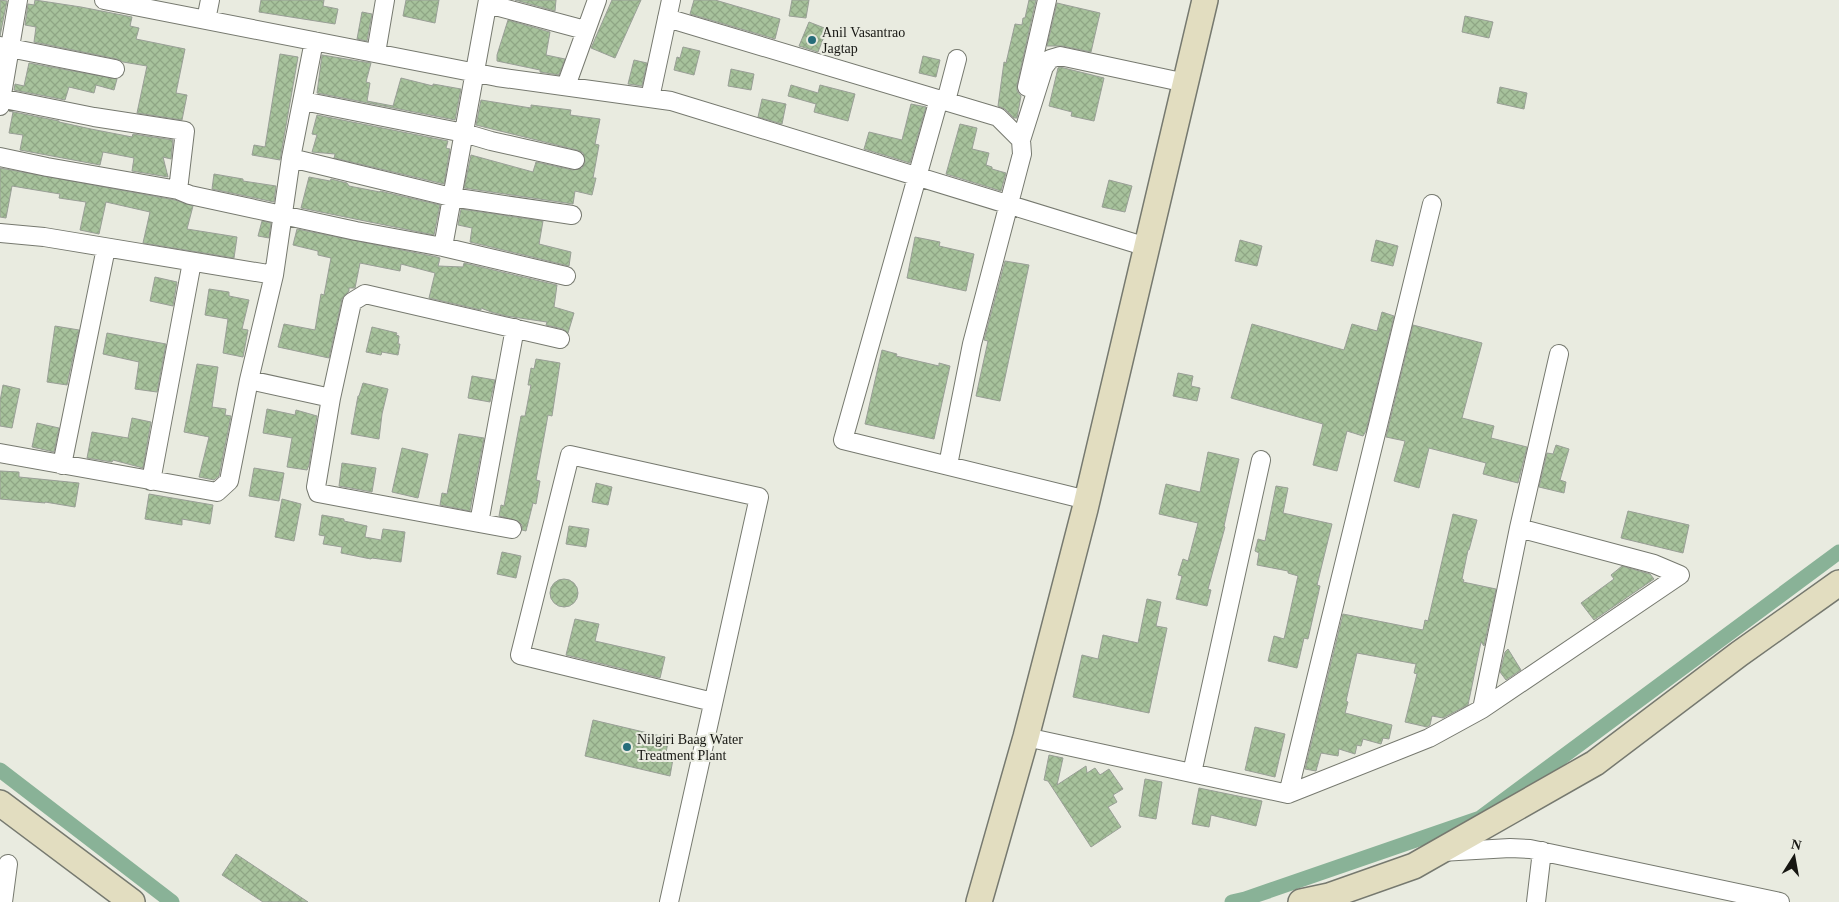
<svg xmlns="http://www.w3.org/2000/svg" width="1839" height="902" font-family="Georgia,serif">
<defs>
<pattern id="building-cross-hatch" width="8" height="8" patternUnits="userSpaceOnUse" patternTransform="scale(1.25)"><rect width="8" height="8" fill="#a7c29c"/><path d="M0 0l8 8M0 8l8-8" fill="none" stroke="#8fa685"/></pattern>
</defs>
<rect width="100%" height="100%" fill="#e9ebe0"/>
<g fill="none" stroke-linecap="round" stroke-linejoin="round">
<path stroke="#89b297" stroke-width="15" d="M0,770L172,902
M1232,902L1245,899L1480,818L1839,552"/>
</g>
<path fill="url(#building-cross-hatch)" stroke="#999f96" d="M0,0L7,1L0,36Z
M35,0L81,7L132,17L130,26L139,28L136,39L185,49L176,93L187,95L182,120L137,113L147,66L123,62L117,59L34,42L36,27L25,25L28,4L34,5Z
M261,0H324L323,6L338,9L335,24L259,12Z
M406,0H439L435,23L403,16Z
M515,0H556L555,11Z
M612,0H641L615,58L591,48Z
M694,0H715L780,19L775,39L690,14Z
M792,0H809L806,18L789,16Z
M1029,0H1036L1017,85V91L1021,96L1017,118H1014L1005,109L998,106L1004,62L1006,63L1015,24L1022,25L1023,18H1025Z
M1057,3L1100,13L1091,52L1062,46H1047Z
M362,12L372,14L367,41L357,39Z
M1465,16L1493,22L1489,38L1462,32Z
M508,20L550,32L546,55L565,59L559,75L540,72V70L497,61V55Z
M809,22L827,29L818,52L799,46Z
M683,47L700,51L694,75L674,70L677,57L680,58Z
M280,54L298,57L280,160L252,155L254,145L265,147Z
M322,55L371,63L366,82L370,83L367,101L393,106L401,78L433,86V84L461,89L455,120L317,93Z
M923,56L940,60L936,77L919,73Z
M634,60L647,63L642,86L628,84Z
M29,63L117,79L114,90L96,85L94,93L69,87L65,100L14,90L15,84L24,86Z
M1060,67L1104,78L1094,121L1071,116L1072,112L1049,106L1058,68Z
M731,69L754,74L751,90L728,86Z
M791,85L818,93L820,85L855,94L848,121L814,112L816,104L788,96Z
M1500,87L1527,93L1524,109L1497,103Z
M762,99L786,104L782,124L758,117Z
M481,100L531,108V105L571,110L570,115L600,119L595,144L599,145L593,178H596L592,195L575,191L573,204L464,188L471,155L533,172L536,162L573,170L582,168L585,162L583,153L577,150L476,125Z
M911,104L926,107L910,163L864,149L869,132L902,140Z
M9,111L59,121V122L91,129L132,137L133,134L173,140L171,159L163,157L168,177L132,171L134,158L103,152L100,165L20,150L23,135L9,133L13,112Z
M317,115L448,141L446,148L450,149L444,184L334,158L335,154L312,152L317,135L312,134Z
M960,124L977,128L972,149L989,153L986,165L992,167V169L1006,173L1001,191L946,174Z
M0,168L175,200L193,206L187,229L237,237L234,258L143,243L150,212L106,202L99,234L80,230L86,202L59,198L60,194L12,186L6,218L0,217Z
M214,174L243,179V181L276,186L274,202L212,189Z
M309,177L330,181L331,179L347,183L349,186L380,192V191L440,205L434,235L301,208Z
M1109,180L1132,186L1125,212L1102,207Z
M461,209L543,221L539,244L571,252L569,266L470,242L472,228L458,225Z
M262,221L271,223L269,238L258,236Z
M297,229L437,257L440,258L438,266L463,267L464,263L557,285L554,307L574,313L568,333L563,329L546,325L547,322L506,316L491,312L481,308V310L429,298L435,273L401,264L400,271L360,263L355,288H349V291L342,299L329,358L278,347L284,324L315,330L321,294L324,295L331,258L318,255V251L293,245Z
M915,237L940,242L939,246L974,254L966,291L907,278Z
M1240,240L1262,246L1257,266L1235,261Z
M1376,240L1398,246L1393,266L1371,261Z
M1005,261L1029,265L1000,401L976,396L988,341L984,340Z
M155,277L177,282L173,306L150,301Z
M209,289L229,292V296L249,300L242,329L248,330L243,357L223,353L228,319L205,315Z
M1382,312L1394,316L1366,431L1363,436L1347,431L1337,471L1313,465L1323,424L1231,398L1252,324L1344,350L1352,324L1377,331Z
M1413,325L1482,343L1462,418L1494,426L1491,438L1527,447L1518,483L1483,474L1486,463L1429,448L1419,488L1394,481L1405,441L1386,437Z
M55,326L79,330L67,385L47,382Z
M372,327L397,333L396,335L399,336L398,344H400L398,355L382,352L381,355L366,352Z
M107,333L166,344L157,392L135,389L139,362L103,354Z
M882,350L897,354L896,356L939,366V363L950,366L934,439L865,424Z
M536,359L560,363L552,416L548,415L544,437L536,480L540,481L536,504L533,503L526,531L522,530V525L518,521L499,516L501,505L504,506L521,416H525L531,385H528L531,368L534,369Z
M197,364L218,367L212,407L226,409L225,415L231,416L219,476L214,480L199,477L209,437L184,432Z
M1178,373L1193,376L1191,386L1200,388L1197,401L1173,396Z
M472,376L495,380L490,402L468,398Z
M363,383L388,389L382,414L379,439L351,434L358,396H359Z
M3,385L20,389L12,428L0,426V401Z
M267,409L295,415L296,410L317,416L309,465L307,470L287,467L292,438L263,433Z
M132,418L151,422L143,468L113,460L112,462L87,458L92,432L128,438Z
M37,423L59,428L54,452L32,447Z
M459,434L484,438L470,511L440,505L442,493L447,494Z
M1556,445L1569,449L1560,480L1566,482L1564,493L1539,487L1547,453L1553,454Z
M402,448L428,454L418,498L392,492Z
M1208,452L1239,459L1224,526L1225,527L1208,589L1211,590L1207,606L1176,599L1182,576L1178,575L1183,559L1188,561L1198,523L1159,514L1166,484L1200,492Z
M342,463L376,468L372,492L339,486Z
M254,468L284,473L279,501L249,496Z
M0,471L19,472V477L79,483L75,507L45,502V503L0,499Z
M596,483L612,487L608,505L592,502Z
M1276,486L1288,488L1283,513L1332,524L1317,585L1320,586L1308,639L1304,638L1297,668L1268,661L1274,636L1284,639L1298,576L1288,573V571L1257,565L1259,553L1255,551L1258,539L1265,541Z
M149,494L213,505L210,524L182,519V525L145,519Z
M282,499L301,504L294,541L275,537Z
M1628,511L1689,525L1683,553L1621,538Z
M1453,514L1477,520L1469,550H1468L1462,579L1464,580L1463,582L1496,589L1484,646L1481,642L1468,705L1443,718L1432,716L1430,725L1427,727L1405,722L1417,674L1414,673L1416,664L1357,653L1346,701L1348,702L1345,713L1392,725L1389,739L1383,738L1381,744L1363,739L1361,746L1357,745L1355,754L1339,749L1338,756L1321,753L1316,771L1305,769L1343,614L1423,630L1425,620L1428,621Z
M322,515L344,519V521L367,526L365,537L381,540L383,529L405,532L401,562L372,558L371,559L341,553L342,547L323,544L325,536L319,535Z
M569,526L589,529L586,547L566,544Z
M502,552L521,556L516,578L497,574Z
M1622,566L1650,574L1654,579L1594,620L1581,603L1614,579L1611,575Z
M550 593a14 14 0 1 1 28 0a14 14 0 1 1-28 0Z
M1147,599L1161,602L1156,626L1167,628L1149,713L1073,697L1082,655L1098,659L1103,635L1138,643Z
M575,619L599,624L595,641L665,657L660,678L566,655Z
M1508,649L1521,670L1506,680L1500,672L1505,652Z
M593,720L669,738L665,757L673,759L670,776L585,756Z
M1255,727L1285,734L1275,777L1245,770Z
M1049,755L1063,758L1057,785L1086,766L1087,773L1095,768L1100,775L1109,769L1123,789L1113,795L1117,802L1108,807L1121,827L1091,847L1048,781L1044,780Z
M1145,779L1162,782L1156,819L1139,816Z
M1199,788L1262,801L1256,826L1211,815L1209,827L1192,824Z
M236,854L308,902H263L222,875Z"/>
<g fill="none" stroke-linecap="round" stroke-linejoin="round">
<defs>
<path id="street" d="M104,0L497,77L671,101L1147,247
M488,4L585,30
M667,18L998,117L1021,140L1022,154L972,344L948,465
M206,20L210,0
M0,46L115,69
M376,53L385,0
M566,86L597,0
M1027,87L1047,0
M0,98L94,117L185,131L178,190
M650,98L671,0
M939,99L843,440L1087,500
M303,101L464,133L491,141L575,160
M946,101L957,59
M0,106L18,0
M1021,140L1044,67L1050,59L1060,56L1186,83
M0,157L47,167L178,190L190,195L356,231L443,247L566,276
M291,158L451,197L572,215
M0,233L44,237L274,275
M443,247L488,0
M249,380L331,398L352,302L365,294L560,339
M331,398L316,487L318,493L479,523L515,328
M0,453L217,492L229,481L249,380L274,275L291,158L314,41
M62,465L106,248
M151,481L192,262
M479,523L512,529
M1482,709L1519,528L1559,354
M1026,737L1288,794L1429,738L1482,709L1680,575L1654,564L1519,528
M1192,773L1261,460
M1288,794L1432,204
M1441,852L1510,848L1530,849L1780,902
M3,902L8,864
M669,902L759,497L570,455L520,655L713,702
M1536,902L1542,851"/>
<path id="secondary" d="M0,803L132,902
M979,902L1026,737L1085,509L1205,0
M1301,902L1329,896L1414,866L1595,763L1739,654L1839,583"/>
</defs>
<use href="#street" stroke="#76796f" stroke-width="20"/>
<use href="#secondary" stroke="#76796f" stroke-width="28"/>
<use href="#street" stroke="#fff" stroke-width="18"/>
<use href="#secondary" stroke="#e2ddc0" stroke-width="25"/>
</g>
<g fill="#266d7a" stroke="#e9ebe0" stroke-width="2">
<circle cx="812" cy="40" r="5"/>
<circle cx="627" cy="747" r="5"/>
</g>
<g text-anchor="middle" stroke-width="4" stroke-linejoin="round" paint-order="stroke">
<g font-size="14" fill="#161612" stroke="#e9ebe0" text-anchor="start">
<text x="822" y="37">Anil Vasantrao<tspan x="822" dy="16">Jagtap</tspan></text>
<text x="637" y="744">Nilgiri Baag Water<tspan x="637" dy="16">Treatment Plant</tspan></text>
</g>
</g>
<g transform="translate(1794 857) rotate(11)" stroke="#e9ebe0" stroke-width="4" paint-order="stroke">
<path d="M0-4L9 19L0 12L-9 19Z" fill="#161612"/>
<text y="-8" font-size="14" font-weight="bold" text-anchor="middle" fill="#161612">N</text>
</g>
</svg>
